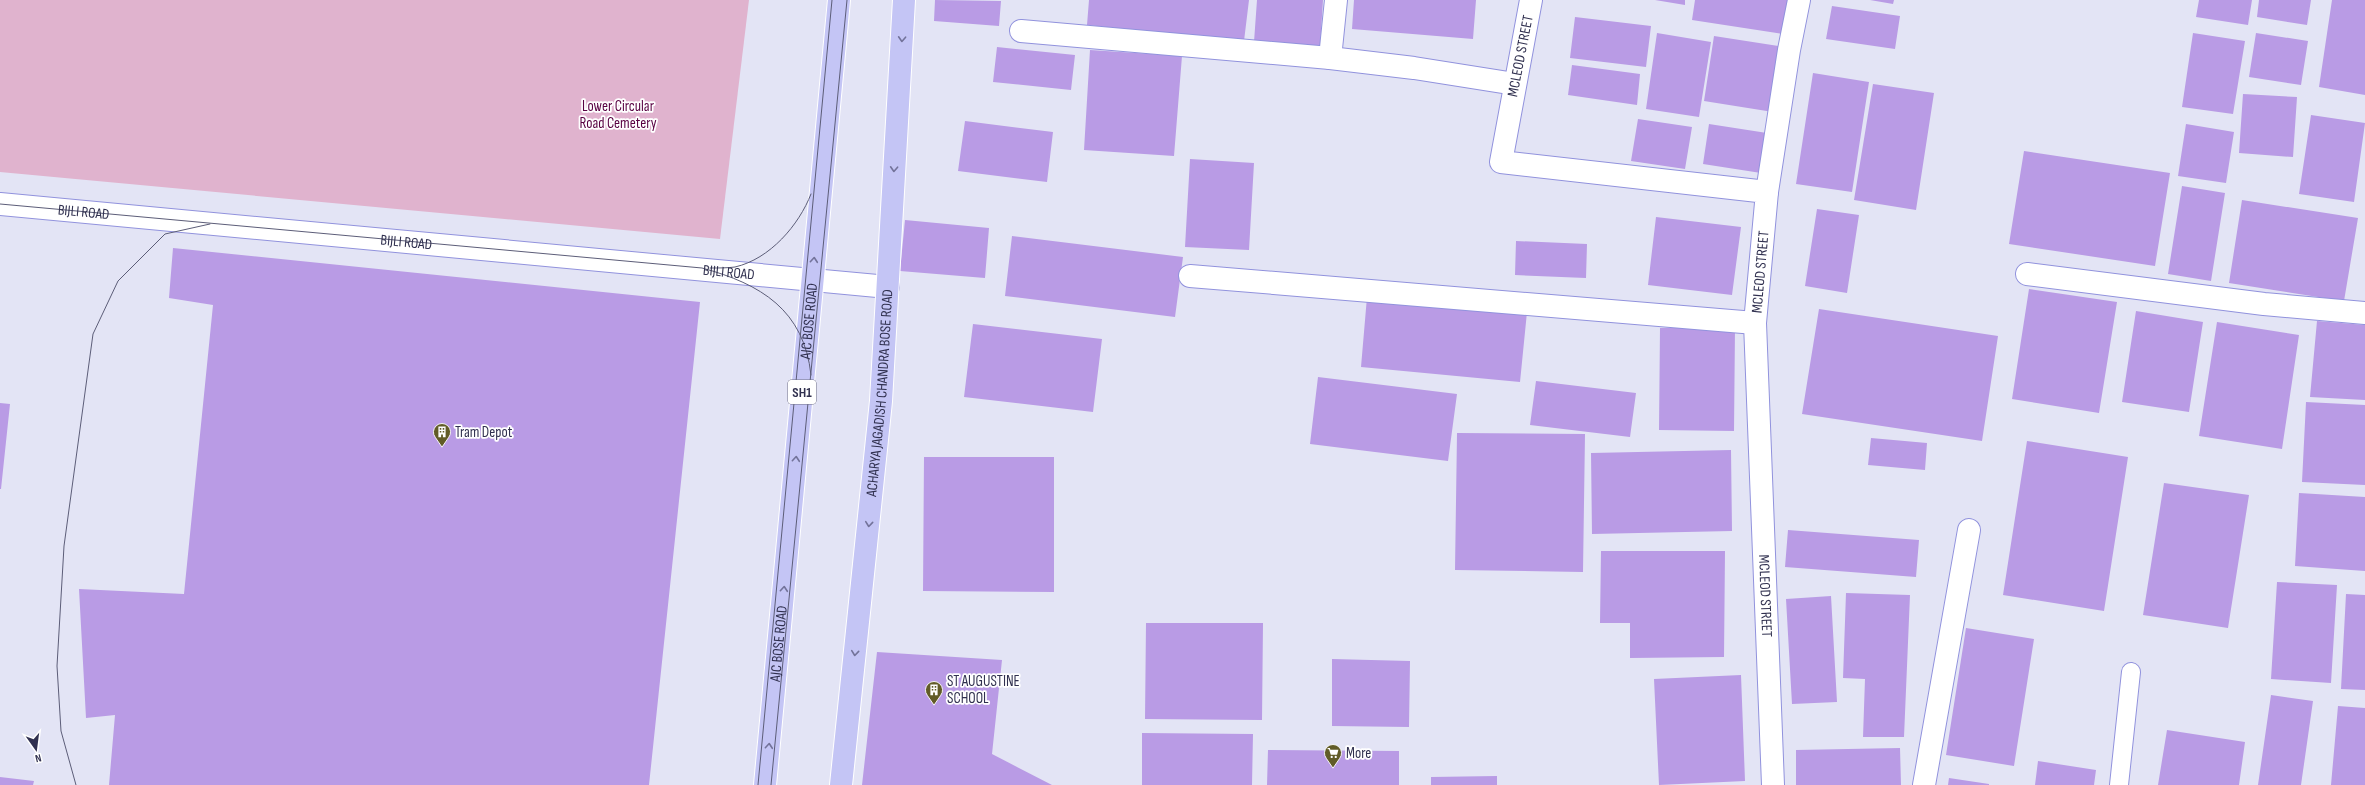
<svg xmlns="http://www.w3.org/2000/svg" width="2365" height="785" font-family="'Sofia Sans Condensed',sans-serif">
<rect width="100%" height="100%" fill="#e3e4f5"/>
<path fill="#e0b3ce" d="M0,0H749L720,239L0,172Z"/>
<path fill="#b99be5" d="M935,0L1001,1L999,26L934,21Z
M1089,0H1249L1244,41L1087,25Z
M1257,0H1323L1320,47L1254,42Z
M1354,0H1476L1473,39L1352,29Z
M1655,0H1685V5Z
M1695,0H1789L1783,34L1692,20Z
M1870,0H1894L1893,4Z
M2199,0H2252L2248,25L2196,17Z
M2259,0H2311L2307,25L2257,17Z
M2332,0H2365V95L2319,87Z
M1832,6L1900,16L1895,49L1826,39Z
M1575,17L1651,26L1646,67L1570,58Z
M1657,33L1711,42L1699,117L1646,109Z
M2193,33L2245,41L2233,114L2182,107Z
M2256,33L2308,41L2301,85L2249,77Z
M1714,36L1784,47L1773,112L1704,101Z
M997,47L1075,55L1071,90L993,82Z
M1090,50L1182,56L1174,156L1084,150Z
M1572,65L1640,74L1637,105L1568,95Z
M1813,73L1869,82L1852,192L1796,184Z
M1873,84L1934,93L1916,210L1854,200Z
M2243,94L2297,97L2293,157L2239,153Z
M2311,115L2365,123L2354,202L2299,194Z
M1638,119L1692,127L1685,169L1631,161Z
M965,121L1053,132L1047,182L958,171Z
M1709,124L1767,133L1761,173L1703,164Z
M2186,124L2234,132L2226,183L2178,176Z
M2024,151L2170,173L2155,266L2009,244Z
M1190,159L1254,163L1249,250L1185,247Z
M2182,186L2225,193L2211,281L2168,274Z
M2242,200L2358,218L2344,301L2229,283Z
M1817,209L1859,215L1847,293L1805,286Z
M1656,217L1741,227L1732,295L1648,285Z
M905,220L989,228L985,278L900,271Z
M1012,236L1183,257L1175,317L1005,296Z
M1516,241L1587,244L1586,278L1515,275Z
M173,248L700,302L649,785H109L115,715L86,718L79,589L184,594L213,305L169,298Z
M2029,289L2117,302L2099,413L2012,399Z
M1367,297L1527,312L1520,382L1361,367Z
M1819,309L1998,336L1982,441L1802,414Z
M2136,311L2203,322L2189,412L2122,402Z
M2317,321L2365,325V400L2310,397Z
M2217,322L2299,335L2282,449L2199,436Z
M973,324L1102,339L1093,412L964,397Z
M1660,328H1735L1734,431L1659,430Z
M1318,377L1457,394L1448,461L1310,444Z
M1536,381L1636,393L1630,437L1530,425Z
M2306,402L2365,405V485L2302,482Z
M0,403L10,404L1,489H0Z
M1457,433L1585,434L1583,572L1455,570Z
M1871,438L1927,443L1925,470L1868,465Z
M2027,441L2128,457L2104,611L2003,595Z
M1731,450L1732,531L1592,534L1591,453Z
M924,457H1054V592L923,591Z
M2164,483L2249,495L2228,628L2143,615Z
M2299,493L2365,497V571L2295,566Z
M1788,530L1919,540L1916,577L1785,567Z
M1601,551H1725L1724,657L1630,658V623H1600Z
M2277,582L2337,585L2331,683L2271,679Z
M1846,593L1910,595L1904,737H1863L1865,679L1843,678Z
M2346,594L2365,595V690L2341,689Z
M1831,596L1837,702L1792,704L1786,599Z
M1146,623H1263L1262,720L1145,719Z
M1966,628L2034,639L2014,766L1946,755Z
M877,652L1002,660L992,754L1052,785H862Z
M1332,659L1410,661L1409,727L1332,726Z
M1741,675L1745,781L1659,785L1654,679Z
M2271,695L2313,701L2301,785H2258Z
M2338,706L2365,708V785H2331Z
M2167,730L2245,742L2239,785H2158Z
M1142,733L1253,734L1252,785H1142Z
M1900,748L1901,785H1796V750Z
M1268,750L1399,751V785H1267Z
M2038,761L2096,770L2094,785H2035Z
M1497,776V785H1431V777Z
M0,777L34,781L33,785H0Z
M1949,778L1989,784V785H1948Z"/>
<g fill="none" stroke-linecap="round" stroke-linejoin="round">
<defs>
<path id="service" d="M2119,785L2131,672"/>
<g id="minor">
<path id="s1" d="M1531,0L1501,162L1767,192L1755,323L1773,785"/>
<path d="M1021,31L1330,58L1414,68L1515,84"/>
<path d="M1330,58L1336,0"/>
<path d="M1767,192L1789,50L1799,0"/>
<path d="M2027,274L2264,304L2365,313"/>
<path d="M1190,276L1755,323"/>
<path d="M1924,785L1969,530"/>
</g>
<g id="tertiary">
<path id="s2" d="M0,204L888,287"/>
</g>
<g id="primary">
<path id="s3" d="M765,785L839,0"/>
<path id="s4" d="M841,785L881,401L904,0"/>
</g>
</defs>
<use href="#service" stroke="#9192dd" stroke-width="20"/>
<use href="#minor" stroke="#9192dd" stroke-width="24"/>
<use href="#tertiary" stroke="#9192dd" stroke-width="24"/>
<use href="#primary" stroke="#fff" stroke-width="24"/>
<use href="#service" stroke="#fff" stroke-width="18"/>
<use href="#minor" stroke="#fff" stroke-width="22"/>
<use href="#tertiary" stroke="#fff" stroke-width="22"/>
<use href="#primary" stroke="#c4c5f5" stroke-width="22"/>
<path stroke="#5c5d78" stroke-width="1" d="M0,204L702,268C761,284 804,310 811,375
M710,268C718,268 728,268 735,267C770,259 799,225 811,194
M76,785L61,731L57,666L64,546L93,334L118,281L165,234L210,224
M758,785L832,0
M771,785L847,0"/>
</g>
<defs><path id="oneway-chevron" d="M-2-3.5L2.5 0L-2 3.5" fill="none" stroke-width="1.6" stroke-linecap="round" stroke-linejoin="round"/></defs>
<g stroke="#73739a">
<use href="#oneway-chevron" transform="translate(902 39) rotate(93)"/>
<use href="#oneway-chevron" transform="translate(894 169) rotate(93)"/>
<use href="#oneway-chevron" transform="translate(814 260) rotate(-85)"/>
<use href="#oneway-chevron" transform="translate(796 459) rotate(-85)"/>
<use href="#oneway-chevron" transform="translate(869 524) rotate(96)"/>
<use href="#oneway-chevron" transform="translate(784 589) rotate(-85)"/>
<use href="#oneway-chevron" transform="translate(855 653) rotate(96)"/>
<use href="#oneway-chevron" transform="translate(769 746) rotate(-85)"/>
</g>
<defs>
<symbol id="building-pin" viewBox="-11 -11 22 30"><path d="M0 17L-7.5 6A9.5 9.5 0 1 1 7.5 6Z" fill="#615b27" stroke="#fff"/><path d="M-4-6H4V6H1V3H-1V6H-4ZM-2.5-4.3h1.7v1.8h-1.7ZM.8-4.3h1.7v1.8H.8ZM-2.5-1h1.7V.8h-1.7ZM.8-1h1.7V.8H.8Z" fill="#fff"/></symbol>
<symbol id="supermarket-pin" viewBox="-11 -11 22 30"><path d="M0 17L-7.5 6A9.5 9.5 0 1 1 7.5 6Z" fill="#615b27" stroke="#fff"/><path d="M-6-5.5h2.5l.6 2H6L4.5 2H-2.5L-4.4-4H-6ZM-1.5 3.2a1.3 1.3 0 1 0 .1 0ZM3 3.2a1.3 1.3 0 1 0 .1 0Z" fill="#fff"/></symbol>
</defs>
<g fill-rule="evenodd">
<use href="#building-pin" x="432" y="422" width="20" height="27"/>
<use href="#building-pin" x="924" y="680" width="20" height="27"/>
<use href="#supermarket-pin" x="1323" y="743" width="20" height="27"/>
</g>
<g text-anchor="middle" stroke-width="3.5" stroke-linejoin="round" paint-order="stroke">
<rect fill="#fff" stroke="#6e6e84" stroke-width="1" x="788" y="380" width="28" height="24" rx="3"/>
<g font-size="14" font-weight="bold" fill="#30304f">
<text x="802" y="397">SH1</text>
</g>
<g font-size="15" fill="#30304f" stroke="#fff">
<text transform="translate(1520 56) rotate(-79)" y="5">MCLEOD STREET</text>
<text dy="5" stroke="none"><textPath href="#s2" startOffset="84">BIJLI ROAD</textPath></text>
<text dy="5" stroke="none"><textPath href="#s2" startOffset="408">BIJLI ROAD</textPath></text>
<text transform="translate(1760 272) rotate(-85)" y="5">MCLEOD STREET</text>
<text dy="5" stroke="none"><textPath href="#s2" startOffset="732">BIJLI ROAD</textPath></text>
<text dy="5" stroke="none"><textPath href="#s3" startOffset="466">AJC BOSE ROAD</textPath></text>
<text dy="5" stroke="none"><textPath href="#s4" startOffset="394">ACHARYA JAGADISH CHANDRA BOSE ROAD</textPath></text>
<text dy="5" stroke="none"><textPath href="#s1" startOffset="837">MCLEOD STREET</textPath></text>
<text dy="5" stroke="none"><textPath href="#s3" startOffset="142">AJC BOSE ROAD</textPath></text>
</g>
<g font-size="15" fill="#580142" stroke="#fff">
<text x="618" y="111">Lower Circular<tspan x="618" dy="17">Road Cemetery</tspan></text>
</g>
<g font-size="15" fill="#30304f" stroke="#fff" text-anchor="start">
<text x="455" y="437">Tram Depot</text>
<text x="947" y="686">ST AUGUSTINE<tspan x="947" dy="17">SCHOOL</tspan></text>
<text x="1346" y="758">More</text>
</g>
</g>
<g transform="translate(36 749) rotate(166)" stroke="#ffffff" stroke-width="3" paint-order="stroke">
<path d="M0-3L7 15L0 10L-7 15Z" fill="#30304f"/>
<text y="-6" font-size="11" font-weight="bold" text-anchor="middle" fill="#30304f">N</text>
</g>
</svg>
